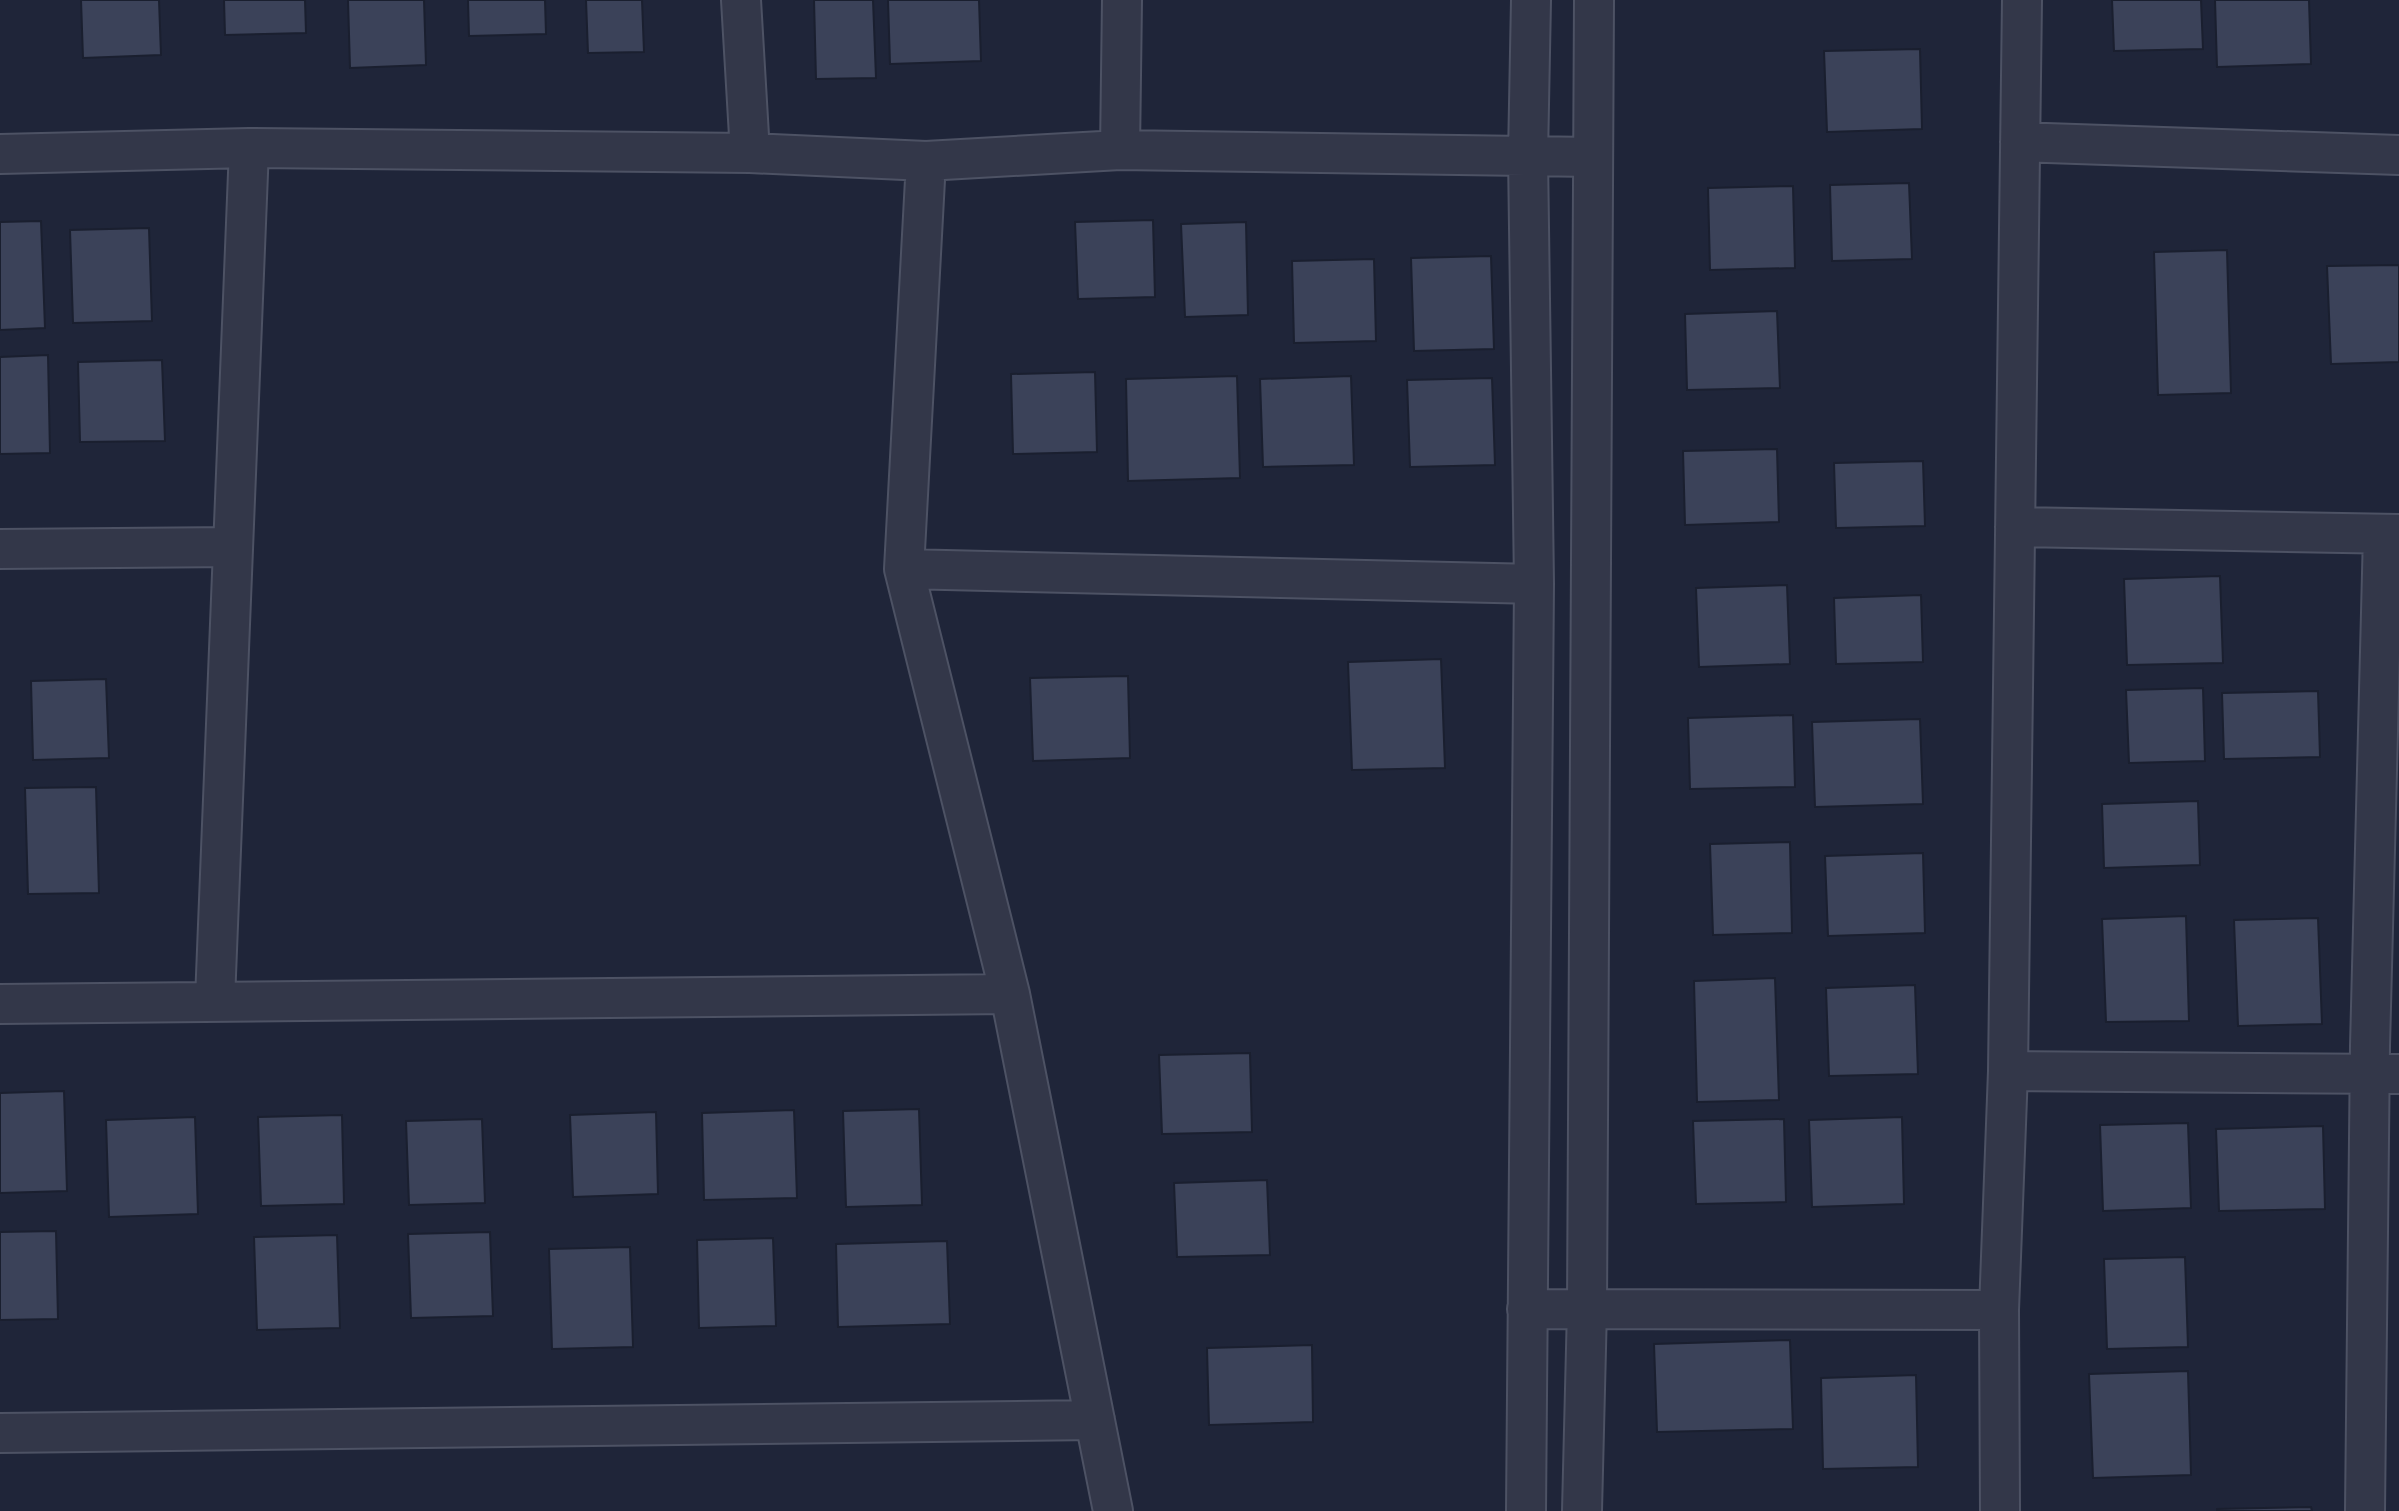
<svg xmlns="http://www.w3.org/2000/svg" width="2399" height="1511" font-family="'Roboto Condensed',sans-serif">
<rect width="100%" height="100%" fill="#1f2539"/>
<path fill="#3b4259" stroke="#1a1f2f" stroke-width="2" d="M81,0H159L161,55L83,58Z
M224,0H305L306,33L225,35Z
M348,0H424L426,65L350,68Z
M468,0H545L546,34L469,36Z
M586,0H642L644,52L588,53Z
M814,0H873L876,78L816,79Z
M888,0H979L981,61L890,64Z
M2112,0H2201L2203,49L2114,51Z
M2215,0H2309L2311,64L2217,67Z
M1920,49L1922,129L1827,132L1824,51Z
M1909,183L1912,259L1832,261L1830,185Z
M1793,186L1795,268L1710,270L1708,188Z
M1153,220L1155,297L1078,299L1075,222Z
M41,221L45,328L0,330V222Z
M1246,222L1248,315L1185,317L1181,224Z
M149,228L152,321L73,323L70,230Z
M2227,250L2231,393L2158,395L2154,252Z
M1491,256L1494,349L1414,351L1411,258Z
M1374,259L1376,341L1294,343L1292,261Z
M2399,265V362L2331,364L2327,266Z
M1777,311L1780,388L1687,390L1685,314Z
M48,355L50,453L0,454V357Z
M162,360L165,441L80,442L78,362Z
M1095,372L1097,452L1013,454L1011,374Z
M1237,376L1240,478L1128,481L1126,379Z
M1351,376L1354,465L1263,467L1260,379Z
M1492,378L1495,465L1410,467L1407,380Z
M1777,449L1779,522L1685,525L1683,451Z
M1923,461L1925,526L1836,528L1834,463Z
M2220,576L2223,663L2127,665L2124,579Z
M1787,585L1790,664L1699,667L1696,588Z
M1921,595L1923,662L1836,664L1834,598Z
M1441,659L1445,768L1352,770L1348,662Z
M1128,676L1130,758L1033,761L1030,678Z
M106,679L109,758L33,760L31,681Z
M2203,688L2205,761L2129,763L2126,690Z
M2318,691L2320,757L2224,759L2222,693Z
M1793,715L1795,787L1690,789L1688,718Z
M1920,719L1923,804L1815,807L1812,722Z
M96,787L99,893L28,894L25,788Z
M2198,801L2200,865L2104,868L2102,804Z
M1790,842L1792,933L1713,935L1710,844Z
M1923,853L1925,933L1828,936L1825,856Z
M2186,916L2189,1021L2106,1022L2102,919Z
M2318,918L2322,1024L2238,1026L2234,920Z
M1775,978L1779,1100L1697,1102L1694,981Z
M1915,985L1918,1074L1829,1076L1826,988Z
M1250,1053L1252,1132L1162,1134L1159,1055Z
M64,1091L67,1191L0,1193V1093Z
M919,1109L922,1205L846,1207L843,1111Z
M794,1110L797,1198L704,1200L702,1113Z
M656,1112L658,1194L573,1197L570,1115Z
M342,1115L344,1204L261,1206L258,1117Z
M195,1117L198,1214L109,1217L106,1120Z
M1902,1117L1904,1204L1812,1207L1809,1120Z
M482,1119L485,1203L409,1205L406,1121Z
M1784,1119L1786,1202L1696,1204L1693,1121Z
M2188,1123L2191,1208L2103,1211L2100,1125Z
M2323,1126L2325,1209L2219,1211L2216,1129Z
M1267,1180L1270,1255L1177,1257L1174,1183Z
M56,1231L58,1319L0,1320V1232Z
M490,1232L493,1316L411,1318L408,1234Z
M337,1235L340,1328L257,1330L254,1237Z
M773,1238L776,1326L699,1328L697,1240Z
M947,1241L950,1324L838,1327L836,1244Z
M630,1247L633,1347L552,1349L549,1249Z
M2185,1257L2188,1347L2107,1349L2104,1259Z
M1790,1340L1793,1429L1657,1432L1654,1344Z
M1312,1345L1313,1422L1209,1425L1207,1348Z
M2188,1371L2191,1475L2093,1478L2089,1374Z
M1916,1375L1918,1467L1823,1469L1821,1378Z
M2311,1507L2312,1511H2217V1509Z"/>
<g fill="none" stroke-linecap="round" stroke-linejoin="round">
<defs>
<path id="minor" d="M741,0L750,153
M2020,142L2399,155
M1120,150L1122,0
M0,154L249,148L750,153L926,161L1120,150L1593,157
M926,161L904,569L1010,994L1113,1511
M2015,527L2399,534
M0,549L233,547
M904,569L1534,584
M215,1000L249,148
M0,1004L1010,994
M2008,1071L2399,1074
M1527,1309L1999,1310
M0,1433L1095,1420
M1526,1511L1534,584L1528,156L1531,0
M1582,1511L1587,1308L1594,0
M2000,1511L1999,1310L2008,1071L2022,0
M2365,1511L2370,1046L2383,534"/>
</defs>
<use href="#minor" stroke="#4d5264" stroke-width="42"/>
<use href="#minor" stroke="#333749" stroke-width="38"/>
</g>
</svg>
